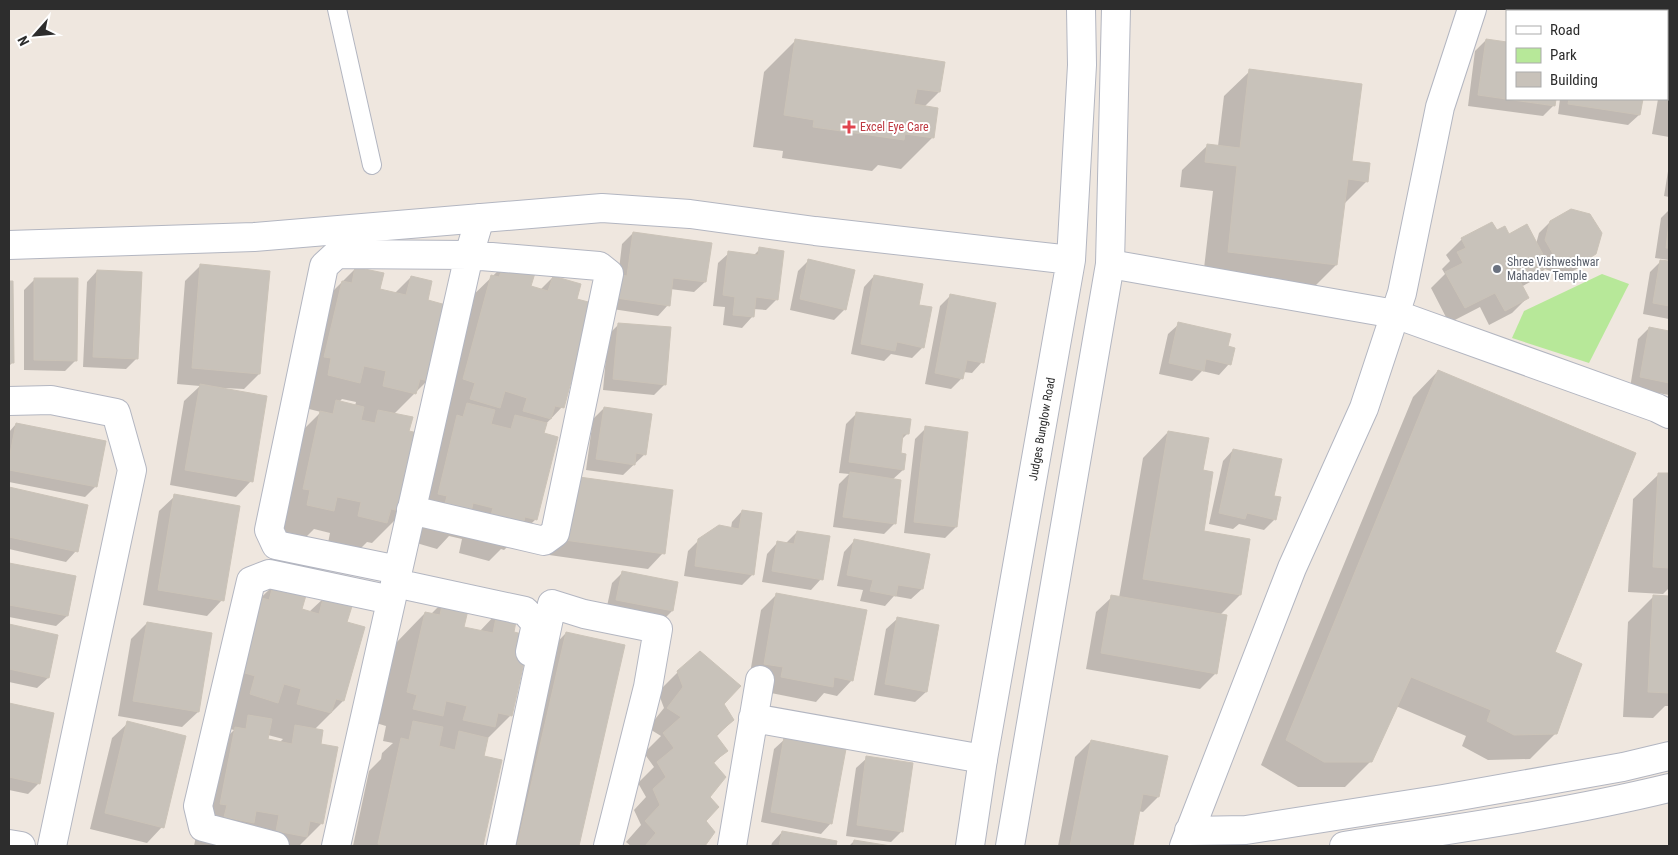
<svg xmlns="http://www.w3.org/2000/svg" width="1678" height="855" font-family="'Roboto Condensed',sans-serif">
<rect width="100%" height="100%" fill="#efe7df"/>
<path fill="#b7e899" d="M1602,274L1629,284L1589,363L1512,338L1524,311Z"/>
<path fill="#0003" fill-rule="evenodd" d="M1510,9H1555L1553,11H1510Z
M1600,9H1649V11H1600Z
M1486,40L1507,99H1555L1554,105L1543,116L1468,106L1475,51Z
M795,41L939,92L924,107L932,138L901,169L878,165L872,171L782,158L783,151L753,147L764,72Z
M1250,71L1351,162L1367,181L1343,205L1336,265L1311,290L1203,277L1213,191L1180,187L1182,170L1208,145L1218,146L1224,96Z
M1669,76V137L1652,134L1658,99H1667V79Z
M1560,99H1641L1639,115L1628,125L1558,114Z
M1669,165V197L1664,196Z
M1669,210V260L1655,258L1661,218Z
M1550,222L1595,253L1584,265L1564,276L1545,269L1532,281L1521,287L1527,298L1512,313L1489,325L1480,307L1449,323L1431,288L1445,274L1442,269L1450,261L1446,255L1462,239L1496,232L1536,244L1539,233Z
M633,233L705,282L694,292L670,289L668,305L658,316L606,308L618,278L622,244Z
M760,249L777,299L766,310L753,309L752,317L742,328L723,325L725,307L713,306L718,263L729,253L753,256Z
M809,260L845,309L834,320L790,310L798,271Z
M1661,261L1669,263V319L1643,314L1650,272Z
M201,265L259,374L244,389L224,388L251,481L236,497L170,485L184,401L200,386L177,384L185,281Z
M504,265L530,287L540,290L553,277L575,300L562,407L545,425L542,434L536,519L504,550L501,549L489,561L459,553L462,539L449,536L437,549L413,542L460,308Z
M356,268L379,290L394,294L411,277L426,301L428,380L394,414L408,432L403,512L372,543L367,542L355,554L327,548L330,533L314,529L301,542L276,536L289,444L321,412L297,406L311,313ZM342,399L356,402L355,406L339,402Z
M97,271L137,358L126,369L83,367L87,282Z
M874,276L918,306L923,347L912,358L891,354L884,361L851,354L864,287Z
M35,279L76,360L65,371L24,370V290Z
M9,283H12V363L9,366Z
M951,295L982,362L972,373L963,372L962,378L951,389L925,384L940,306Z
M619,324L665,384L654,395L603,390L608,335Z
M1179,324L1229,364L1219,375L1202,371L1192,381L1159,374L1168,334Z
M1649,328L1669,332V395L1630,388L1638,339Z
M1438,371L1553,653L1556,733L1530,759L1488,760L1462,746L1466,736L1396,706L1370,762L1345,787H1298L1261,765L1413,397Z
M604,408L645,454L623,475L586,470L593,419Z
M857,413L907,434L901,440L899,454L903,470L892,480L895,523L884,534L833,527L839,484L849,474L839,473L846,424Z
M16,424L96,486L85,497L9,482V432Z
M926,428L956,527L945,538L904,533L915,439Z
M1168,432L1202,471V532L1240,595L1220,615L1216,673L1200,689L1086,669L1096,612L1112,597L1119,598L1143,458Z
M1233,450L1275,519L1264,530L1239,524L1233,529L1209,524L1223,461Z
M1659,474L1669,475V588L1663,594L1628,592L1633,499Z
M9,488L86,506L76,551L66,562L9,549Z
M557,493L663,553L648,569L549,555Z
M175,496L222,600L207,616L143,605L159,511Z
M742,511L753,574L742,585L684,576L688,551L699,540L731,528L732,522Z
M797,532L821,579L811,590L762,582L767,554L777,543H786Z
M854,541L922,589L911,599L894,596L885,606L860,601L863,590L837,586L844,552Z
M9,564L74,577L67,616L56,626L9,617Z
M623,572L677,583L672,611L661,622L606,611L612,583Z
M275,584L300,610L309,612L325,597L345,623L343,701L314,730L319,745L322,823L299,846H194L196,836L190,835L204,760L234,730L219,726L225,707L208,703L228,630ZM268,735L283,739L279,743L267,740Z
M777,594L852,680L837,696L824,693L816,702L766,692L749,679L761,610Z
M1653,597L1669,598V706H1665L1653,718L1623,717L1628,622Z
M444,601L463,628L479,632L497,613L513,633L511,715L486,740L483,757L500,761L482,846H353L369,771L381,759L382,753L393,743L383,741L386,726L376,723L394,645L425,613L431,614Z
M897,619L926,692L915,702L874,695L886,629Z
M147,623L198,712L182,727L118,716L131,639Z
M9,625L57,636L48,678L37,688L9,682Z
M566,633L623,646L578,846H493L535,665Z
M678,672L722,704L733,720L716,737L726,751L713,764L705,821L713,832L703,846H631L626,842L641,825L634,810L646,797L638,783L654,767L644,753L661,736L648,728L664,708L658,692Z
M9,705L52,714L39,783L28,794L9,790Z
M128,723L162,827L147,843L90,829L112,738Z
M785,739L831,823L821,834L761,822L774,749Z
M1091,741L1158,797L1143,812L1138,811L1131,846H1058L1075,757Z
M867,758L902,831L891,842L846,836L856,768Z
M782,832L836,842L835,846H771L772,843Z
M854,841L884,846H849Z"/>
<path fill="#c8c2ba" stroke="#cbc3b8" d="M1620,9H1650V11Z
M795,39L945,62L940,92L917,89L914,104L938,108L934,138L905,134L904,140L813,127L814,120L784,115Z
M1486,39L1507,42V99H1556L1555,106L1478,95Z
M1249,69L1362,84L1352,161L1370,163L1368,182L1348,179L1337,265L1228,252L1237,166L1205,162L1207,144L1240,148Z
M1569,99H1643L1640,115L1568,104Z
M1571,209L1590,214L1602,233L1596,254L1576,266L1556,259L1545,240L1550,221Z
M1669,221V248H1666Z
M1492,222L1497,230L1505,226L1509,234L1527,224L1549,266L1520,281L1529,298L1505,311L1495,293L1465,308L1445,272L1463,263L1457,252L1466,248L1461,238Z
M633,232L712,243L706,282L673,278L670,306L616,298L619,275L627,276Z
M759,247L784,251L778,300L756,297L754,317L733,315L735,297L723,295L728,251L758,255Z
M808,259L855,270L846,310L800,299Z
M1660,260L1669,261V306L1653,303Z
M200,264L270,271L260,374L192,368Z
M504,264L535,273L531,286L548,291L553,276L581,284L577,299L592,303L564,408L555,406L551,419L523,411L527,398L505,391L500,408L470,399L475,383L463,379L491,275L499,277Z
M355,267L384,273L380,289L406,295L411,276L432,281L428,300L446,305L429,381L420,379L416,394L383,386L386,371L364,366L360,383L328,375L331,358L324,357L342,281L352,283Z
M97,270L142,272L138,359L93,357Z
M874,275L923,284L919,305L932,307L924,348L897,342L895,351L861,344Z
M34,278H78L77,361L34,360Z
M9,281H13L14,363H9Z
M950,294L996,303L984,363L967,360L963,379L935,373Z
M1178,322L1231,334L1228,346L1235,348L1231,365L1206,359L1204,371L1169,363Z
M618,323L671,327L666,385L613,379Z
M1649,327L1669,331V383L1640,377Z
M1438,370L1636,453L1555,652L1582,664L1557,734L1514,735L1487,721L1491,710L1411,677L1372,762H1324L1286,740Z
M200,384L267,396L253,482L185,470Z
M336,400L364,407L361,420L375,423L378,410L413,417L409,431L422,434L404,512L391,509L387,523L358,516L361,502L337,497L334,511L307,505L310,490L303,489L320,411L333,414Z
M467,403L495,410L491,424L511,429L515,415L547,423L544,433L558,437L537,520L525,517L522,530L489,522L493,508L473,503L470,518L443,511L447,496L438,494L457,415L463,417Z
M604,407L652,414L646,455L636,453L635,465L596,459Z
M856,412L911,419L909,434H903L901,453L906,454L904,470L849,462Z
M16,423L106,441L97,487L9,470V459Z
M925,426L968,432L957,527L914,522Z
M1168,431L1209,438L1203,470L1213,472L1204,531L1250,539L1241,595L1143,579Z
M1233,449L1282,459L1274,496L1281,497L1276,520L1247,513L1245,519L1219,513Z
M850,472L901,480L896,524L843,517Z
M1658,473H1669V568L1653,567Z
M572,476L673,490L665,554L564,540Z
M9,487L88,505L78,552L9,537Z
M174,494L240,506L224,601L158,590Z
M742,510L762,513L754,575L695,566L698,539L719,525L739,529Z
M797,531L830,536L823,580L772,571L777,541L794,544Z
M854,539L930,554L923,589L898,585L896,596L870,591L873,580L847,575Z
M9,563L76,576L68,616L9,605Z
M622,571L678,582L673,611L616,600Z
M274,582L307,592L302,609L319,614L324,595L353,603L347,622L365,627L344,701L336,699L331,713L297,704L301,689L284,684L278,703L250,694L255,676L238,671L259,597L269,600Z
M776,593L867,610L853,681L834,677L833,687L781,677L783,667L764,664Z
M1111,595L1227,615L1217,674L1101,653Z
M1653,595L1669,596V693L1648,692Z
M443,600L469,606L464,627L493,633L497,612L517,616L514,632L530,636L512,716L498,713L495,727L463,720L467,706L446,701L443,716L413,709L417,695L407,692L425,612L440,615Z
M897,617L939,625L927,692L885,684Z
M147,622L212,633L199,712L133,701Z
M9,624L58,635L49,678L9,669Z
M566,632L625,645L579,846H517Z
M700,651L741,686L724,704L734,720L716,735L728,751L713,762L726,777L710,797L719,807L706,821L715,832L705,846H645L656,833L645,821L660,805L653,789L666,777L657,762L674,748L663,733L681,717L667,708L683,687L677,671Z
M9,703L54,713L40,784L9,777Z
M248,715L272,719L268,739L292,744L295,725L323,730L321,744L338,747L323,824L310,821L307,837L276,831L279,815L256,811L254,823L224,817L227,805L220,804L235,727L246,729Z
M127,721L186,736L164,828L105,813Z
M413,721L443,727L439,746L455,750L459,731L488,738L484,756L502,760L483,846H385L378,844L401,738L409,740Z
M784,737L846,749L832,824L771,812Z
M1091,740L1168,756L1159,797L1143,794L1133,846H1070Z
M866,756L913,763L903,832L857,825Z
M782,831L837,841L836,846H779Z
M854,840L891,846H853Z"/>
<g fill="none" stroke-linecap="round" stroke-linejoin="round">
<defs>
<path id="lane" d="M337,9L372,165"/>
<path id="street" d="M1110,264L1395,314L1657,408L1669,414
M9,401L51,400L116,413L132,470L52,846
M398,570L276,545L269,530L324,266L337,254L469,255L599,266L609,274L555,533L544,541L411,510
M395,583L525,611L536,624L530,652
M753,718L983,759
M9,844L21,846
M275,846L203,827L198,806L251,581L269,574L391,600
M336,846L469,255L480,218
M501,846L552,604L584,614L658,629L648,687L608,846
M732,846L760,680"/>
<path id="secondary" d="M9,245L254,237L602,208L690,214L815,231L1071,260
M1189,831L1246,830L1443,799L1623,767L1669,756
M970,846L983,759L1071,260L1082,65L1081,9
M1010,846L1110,264L1116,9
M1184,846L1292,568L1364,408L1402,293L1440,107L1472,9
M1344,846C1453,829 1562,814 1669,788"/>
</defs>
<use href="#lane" stroke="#b3b6c1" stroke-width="20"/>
<use href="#street" stroke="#b3b6c1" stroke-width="30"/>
<use href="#secondary" stroke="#b3b6c1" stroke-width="30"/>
<use href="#lane" stroke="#fff" stroke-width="18"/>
<use href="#street" stroke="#fff" stroke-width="28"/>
<use href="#secondary" stroke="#fff" stroke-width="28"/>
</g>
<path fill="#e0444e" stroke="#fff" stroke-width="2" d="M846.5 119.5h5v5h5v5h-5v5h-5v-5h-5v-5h5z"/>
<circle fill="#6b7280" stroke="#fff" stroke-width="2" cx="1497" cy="269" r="5"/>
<g text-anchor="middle" stroke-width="4" stroke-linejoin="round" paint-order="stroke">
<g font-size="12" fill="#be3a42" stroke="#fff" text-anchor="start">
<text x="860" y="131">Excel Eye Care</text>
</g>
<g font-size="12" fill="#5b616d" stroke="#fff" text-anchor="start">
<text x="1507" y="266">Shree Vishweshwar<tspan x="1507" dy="14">Mahadev Temple</tspan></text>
</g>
<g font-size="12" fill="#2d2d2d" stroke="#fff">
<text transform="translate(1042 429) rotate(-80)" y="4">Judges Bunglow Road</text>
</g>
</g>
<rect width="1678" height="855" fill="none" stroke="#2d2d2d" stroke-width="20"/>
<rect x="1506" y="10" width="162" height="90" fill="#ffffff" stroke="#ababab"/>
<rect x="1516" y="26" width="25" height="8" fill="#ffffff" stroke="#ababab"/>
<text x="1550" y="35" font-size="15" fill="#2d2d2d">Road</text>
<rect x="1516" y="48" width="25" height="15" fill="#b7e899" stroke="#ababab"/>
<text x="1550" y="60" font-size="15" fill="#2d2d2d">Park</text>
<rect x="1516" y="72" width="25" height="15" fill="#c8c2ba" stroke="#ababab"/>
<text x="1550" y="85" font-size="15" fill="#2d2d2d">Building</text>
<g transform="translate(35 35) rotate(243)" stroke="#ffffff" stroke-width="4" paint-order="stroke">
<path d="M0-4L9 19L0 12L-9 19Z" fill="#2d2d2d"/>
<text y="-8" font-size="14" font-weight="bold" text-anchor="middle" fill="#2d2d2d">N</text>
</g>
</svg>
